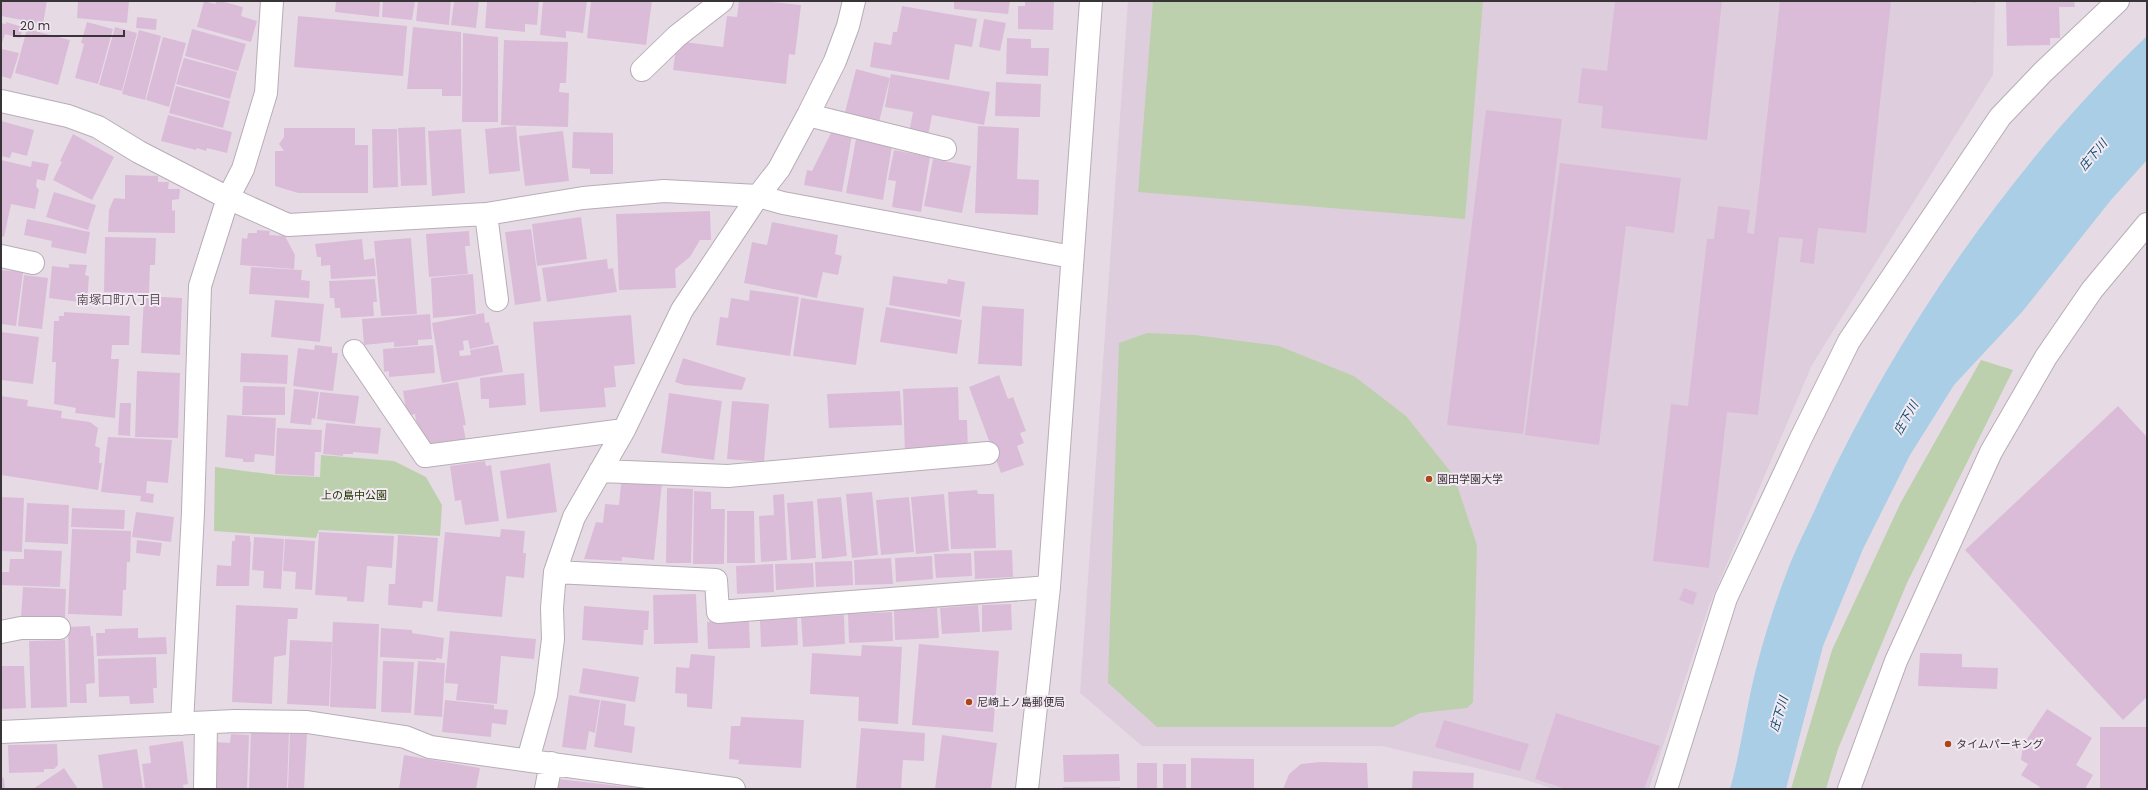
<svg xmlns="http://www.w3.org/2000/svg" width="2148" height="790" font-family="Poppins,'Noto Sans JP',sans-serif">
<rect width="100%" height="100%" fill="#e6dbe5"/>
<path fill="#decedd" d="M1128,1H1995L1993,75L1812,365L1709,606L1649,789H1554L1523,779L1382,746H1142L1080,693Z"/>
<path fill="#bdd0ad" d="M1153,1H1483L1465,219L1138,192Z
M1147,333L1195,335L1279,346L1354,376L1406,416L1454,476L1477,545L1473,702L1467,708L1420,713L1393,727H1157L1108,683L1119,343Z
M1981,360L2013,370L1907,583L1838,749L1826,789H1791L1832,650L1901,502Z
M321,455L394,461L426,477L442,505L440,536L319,530L316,538L214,531L215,467L276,475L320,477Z"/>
<path fill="#a9cee6" d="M2147,36V160L2111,200L2022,312L1954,385L1910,455L1863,549L1823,646L1786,789H1730C1741,750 1746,708 1756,669C1764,637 1775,603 1787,572C1796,547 1810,522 1821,496C1898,331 2014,162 2147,36Z"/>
<path fill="#dbbcd8" d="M1,1H47L43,24L1,16Z
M78,1H129L127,23L77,18Z
M204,1L215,4L217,1H220L243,7L241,16L257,21L251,42L197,27Z
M336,1H380L379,17L335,12Z
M383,1H415L412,20L382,17Z
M418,1H451L449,25L416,21Z
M454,1H479L476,28L451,25Z
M487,1H539L537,25L525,24V32L485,28Z
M543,1H587L583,33L566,31V38L540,35Z
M591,1H652L646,45L587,38Z
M739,1H763L801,5L795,55L789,54L786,84L673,70L677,41L723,47L727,16L737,17Z
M954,1H1010L1008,14L954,9Z
M1025,1H1054L1053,30L1018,29V6H1025Z
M1615,1H1722L1707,140L1601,128L1603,106L1578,103L1582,68L1607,71Z
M1780,1H1891L1866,233L1818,228L1814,264L1800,262L1803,239L1779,237L1758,415L1727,412L1709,568L1653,561L1671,404L1688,406L1707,239H1714L1718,206L1750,210L1747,233L1754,234Z
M1964,1H1976V3Z
M2006,1H2074L2075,7H2059L2060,38H2050V45L2007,46Z
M902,6L977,19L972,47L955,44L949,80L870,67L874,42L891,45L893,32H897Z
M298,16L407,26L403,76L294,67Z
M137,17L157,19L156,30L136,28Z
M984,19L1006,23L1000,51L979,47Z
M6,22L23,27L20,38L5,34L1,46V23L6,24Z
M87,22L113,29L98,84L75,78L84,44L81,43Z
M115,27L137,33L122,91L99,85Z
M413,27L461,32V96H442V89H407Z
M27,29L70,40L58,85L15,73Z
M192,29L246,44L238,71L185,56Z
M139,30L161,36L145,100L122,94Z
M463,33L498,37V122H462Z
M163,37L186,43L169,107L146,100Z
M1007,38L1031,39V48H1049L1048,76L1006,74Z
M504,40L568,42L566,83H560L559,92L569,93L568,127L501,125Z
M2,49L19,53L11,79L1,76Z
M184,58L237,72L230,99L176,84Z
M856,69L890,78L878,126L844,116Z
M891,74L990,92L984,125L932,115L928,136L909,133L913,112L885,107Z
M996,82L1041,84L1040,117L995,116Z
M176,86L230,101L223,128L169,113Z
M1486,110L1562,119L1523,434L1447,425Z
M168,115L232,132L227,153L207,148L206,151L197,148L196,150L161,141Z
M1,121L34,130L27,156L12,152L10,158L1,156Z
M516,126L520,171L489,174L485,129Z
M978,126L1019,128L1017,179L1039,180L1038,215L975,213Z
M425,127L427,185L401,186L398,128Z
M284,128H355V145H368V193H298L275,186V151H284L279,144L284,137Z
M372,129H397L398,187L373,188Z
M461,129L465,193L432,196L428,131Z
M563,131L569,181L525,186L519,136Z
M832,131L852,135L842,192L804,185L807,170L812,171Z
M573,132L613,133V174H590V169L572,168Z
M73,134L114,157L92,200L53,180L62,162L60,161Z
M856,139L892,146L883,200L846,193Z
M894,150L930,157L921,212L892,207L896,181L888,180Z
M933,159L971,166L962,213L924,206Z
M1,160L31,167L32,161L49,164L45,181L37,179L36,186L39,190L35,209L11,204L4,237L1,236Z
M1560,163L1681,178L1674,233L1626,226L1599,445L1525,435Z
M125,175L158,176V182H169L168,189H180L179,199L172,200V211L175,210V233L108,232L109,210L114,198L125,199Z
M54,192L96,205L88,230L46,217Z
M710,211L711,240H700L690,257L675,269L676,288L619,290L616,214Z
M581,217L587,259L537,266L532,224Z
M27,219L90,232L86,254L51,247L52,241L24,235Z
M772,222L838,235L835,254L842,256L838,275L823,272L817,298L744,283L752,242L767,245Z
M531,229L541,301L515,305L505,232Z
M257,230L270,231L269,235L285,236L295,255L294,269L240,265L242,238L247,239L248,233H257Z
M469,231L470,246H465L468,274L429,277L426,234Z
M105,237L156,238L155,265H150L149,293L104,292Z
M411,238L417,314L381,316L374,241Z
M362,239L364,260L374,258L376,276L331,279L330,265L321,266V257H317L315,244Z
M607,259L608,269L613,268L617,292L547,302L542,268Z
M69,264L87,265L85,275L89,276L87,303L49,298L52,266L69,268Z
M251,267L302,270L301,280L310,281L309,298L249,294Z
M1,270L23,272L16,326L1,324Z
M473,274L476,314L433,318L431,278Z
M24,275L48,278L42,329L18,326Z
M893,276L947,284L948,279L965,282L960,317L889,305Z
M375,279L377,302H373L374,316L341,318L340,308H335L334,298H330L329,281Z
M750,290L799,297L790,356L716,345L720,317L728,318L731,298L749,301Z
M144,296L182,298L180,355L141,353Z
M801,298L864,308L856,365L793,356Z
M275,300L324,304L320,342L271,337Z
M982,306L1024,309L1022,366L978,364Z
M886,307L962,320L957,354L880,342Z
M64,312L130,316L129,345H112L111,359H119L115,418L75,413L76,408L54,404L56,362H52L54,321H59V316H64Z
M484,313L485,323L489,322L494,344L470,349L468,340L463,341L464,350L459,351L460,356L471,355L470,350L498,345L503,372L442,383L432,323Z
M430,314L432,339L418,340V345L394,347V342L364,345L362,319Z
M631,315L635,364L614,366L616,387L604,388L606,407L540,412L533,322Z
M1,332L39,337L33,384L1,380Z
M315,345L332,347V353H338L333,391L293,386L298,348L314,350Z
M433,345L435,373L389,377V371L384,372L383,349Z
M241,353L288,355L287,384L240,382Z
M683,358L746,378L742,390L684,385L675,382Z
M137,371L180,373L178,438L135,437Z
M524,373L526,405L489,408V399H481L480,378Z
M999,375L1008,399L1013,397L1026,431L1020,433L1024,443L1017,446L1024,465L1001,473L969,387Z
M458,382L466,425H463L466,441L424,448L422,431L418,432L415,414L407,416L403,391Z
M243,386L285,387V415H242Z
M958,387L959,420H967L968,453L905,456L903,389Z
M294,389L319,392L315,419L312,418L311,425L290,423Z
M900,391L902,425L829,428L827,394Z
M320,392L359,396L355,424L317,419Z
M669,393L722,401L714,460L661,453Z
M1,396L28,400L27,406L62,411L61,418L90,422L98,428L95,446L100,448L99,463H102L98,490L1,475Z
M732,401L769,404L764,462L727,459Z
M120,403H131L130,436L118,435Z
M2118,406L2147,437V697L2123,720L1965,550Z
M227,415L276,418L274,456L255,454L254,462H243V459L225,457Z
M326,423L381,428L378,454L353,452V454H343V456L323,454Z
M277,428L322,430L321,452H315L314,476L275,474Z
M108,437L172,440L168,483L147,481L146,493L154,494L153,503L140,501L141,496L101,492Z
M485,461L486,466L491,465L499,521L465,525L461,500L455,501L450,466Z
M550,463L557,512L507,519L500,471Z
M662,483L654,560L622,557V561L584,559L596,522L603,523L605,504L619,505L621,484Z
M667,488L693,489L691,563H666Z
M977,490L978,494H994L996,548L951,549L948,492Z
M694,491L711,492V509H725L724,564H693Z
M872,492L878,555L852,558L846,494Z
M784,494L787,560L761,562L759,516L774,515L773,495Z
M944,494L949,551L916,554L911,497Z
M1,497L24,498L22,552L1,551Z
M841,497L847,556L822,559L817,499Z
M909,497L914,552L881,555L876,500Z
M813,501L816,558L791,560L787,503Z
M27,503L69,505L68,544L25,542Z
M72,508L125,510L124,529L71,527Z
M727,511H754L755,563H727Z
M136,512L174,517L171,542L132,537Z
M72,529L131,531L130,562H127L126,590H123L122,616L68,614Z
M501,529L525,531L523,553H526L524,578L506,576L502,617L437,611L445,532L500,537Z
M319,532L394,536L392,568L367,566L364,602L347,601V597L315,595Z
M235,535L250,536V542H251L249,586H216L217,565L231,566L232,541H235Z
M398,535L438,538L433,602L423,601L422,608L388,605L389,584H395Z
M254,537L284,539L281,589L263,588L264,571L252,570Z
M285,539L315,541L312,590L295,589L296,572L283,571Z
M137,540L162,543L160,556L136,553Z
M24,549L62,551L60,587L1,585V572H9L10,559H24Z
M1012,550L1013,577L975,579L974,551Z
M971,553L972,576L936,578L934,554Z
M932,556L933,579L896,582L895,558Z
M891,558L893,584L855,585L854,560Z
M852,561L853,585L816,587L815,562Z
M813,563L814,587L776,590L775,564Z
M773,564L774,592L737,594L736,566Z
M23,587L66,589L65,619L21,617Z
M1684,588L1697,593L1693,605L1679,600Z
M696,594L698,643L654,644L653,595Z
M1011,604L1012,630L982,632V605Z
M236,605L298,608L297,619H288L286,655L274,657L272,704L232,702Z
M978,605L980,632L942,634L940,608Z
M584,606L649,611L648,630H644L643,645L582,640Z
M937,608L939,638L895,640L894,610Z
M892,612L893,641L849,643L848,614Z
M844,615L845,644L803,647L801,617Z
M797,618L798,645L761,647L760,620Z
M749,621L750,648L708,649L707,622Z
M333,622L379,624L376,709L330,707Z
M90,626L91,636H93L95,683L86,684L87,703H70L68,627Z
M138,628V638L166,637L167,654L97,656L96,633H105V629Z
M381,628L412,630V633L444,638L442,659L436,658V660L380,657Z
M450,631L536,639L534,659L501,656L497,704L456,700L458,684L445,683Z
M65,640L67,707L31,708L29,641Z
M290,640L332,642L329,706L287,704Z
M919,644L999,651L993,732L912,725Z
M862,645L902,647L898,724L858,721L859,697L810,694L812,653L861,656Z
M1920,653L1962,654V667L1998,668L1997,689L1918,686Z
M691,654L715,656L712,709L687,707V694L675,693L676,667L689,668Z
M156,657L157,688H153L154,703L130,704L129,696L99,697L98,659Z
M383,661L414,662L411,713L381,712Z
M418,661L445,663L442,717L414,715Z
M1,666H24L26,708L1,709Z
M583,668L639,677L635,702L579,693Z
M569,695L600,700L595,733L589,731L586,750L562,747Z
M445,700L494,705V709L508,710L506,725L492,723L491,737L442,732Z
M601,700L626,704L624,725L635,727L632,753L594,747Z
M2047,709L2092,738L2076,765L2093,775L2085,789H2038L2040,787L2021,775L2028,764L2021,760L2023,745Z
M1556,713L1660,746L1644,789H1566L1535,779Z
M741,717L804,720L801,768L738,764L739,760L729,759L731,726H740Z
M1444,720L1529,744L1520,771L1435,747Z
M2100,727H2147V789H2100Z
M861,728L925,733L924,761L903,760L901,789H856Z
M251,730L289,732L287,789H249Z
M290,733L307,734L304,789H288Z
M231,734L249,735L247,789H215L216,742L230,743Z
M942,735L997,743L991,789H935Z
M183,741L188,784L183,785L184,789H145L142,764L151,763L149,746Z
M57,744L58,765L54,769H44V772L9,773L8,745Z
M137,749L143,789H103L98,755Z
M1119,754L1120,781L1064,782L1063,755Z
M404,755L480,768L476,789H399Z
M1191,758L1254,759V789H1191Z
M1320,762L1367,763L1368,789H1283L1289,774L1301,764Z
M1137,763H1157V789H1137Z
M1163,764H1186V789H1163Z
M64,768L78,789H33Z
M1413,771L1474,773L1473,789H1412Z
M1,775L4,779L5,789H1Z
M558,779L637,788V789H557Z
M1063,787H1120V789H1063Z"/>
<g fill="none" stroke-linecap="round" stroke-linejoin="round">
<defs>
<path id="minor" d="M642,70L677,36L722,1
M1,101L68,116L98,127L139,152L228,198L288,225L486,214L583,198L664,191L758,196L783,203L1072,257
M808,115L945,149
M486,214L497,300
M1,256L33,263
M354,351L425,456L624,430
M600,471L728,476L988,453
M555,572L716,580L718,612L1049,587
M1,632L21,628H59
M182,724L193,512L200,286L228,198L243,169L266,93L272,1
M1,732L235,721L307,722L405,737L430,747L734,789
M528,760L546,695L553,639L552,608L555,572L574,517L624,430L682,310L758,196L779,169L808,115L835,61L848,26L854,1
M205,789L206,723
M546,789L551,763
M1027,789L1049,587L1091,1
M1666,789L1726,598L1801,438L1849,341L2000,117L2043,72L2118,1
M1849,789L1896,661L1991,452L2046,357L2092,290L2147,224"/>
</defs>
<use href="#minor" stroke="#b7adb6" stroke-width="24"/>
<use href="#minor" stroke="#fff" stroke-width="22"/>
</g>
<g fill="#ab461a" stroke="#f3e9f2" stroke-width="1.5">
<circle cx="1429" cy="479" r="4"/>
<circle cx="969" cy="702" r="4"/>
<circle cx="1948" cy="744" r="4"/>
</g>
<g text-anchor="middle" stroke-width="4" stroke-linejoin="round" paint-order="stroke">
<g font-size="11" fill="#383438" stroke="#f3e9f2" text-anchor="start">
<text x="1437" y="483">園田学園大学</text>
<text x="977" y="706">尼崎上ノ島郵便局</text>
<text x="1956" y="748">タイムパーキング</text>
</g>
<g font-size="11" fill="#243b05" stroke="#f3e9f2">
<text x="354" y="499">上の島中公園</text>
</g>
<g font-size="12" font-style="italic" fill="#094d6d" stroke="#f3e9f2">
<text transform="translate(2093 155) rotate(-50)" y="4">庄下川</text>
<text transform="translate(1906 418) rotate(-60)" y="4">庄下川</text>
<text transform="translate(1779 714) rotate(-73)" y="4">庄下川</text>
</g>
<g font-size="12" fill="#5d545c" stroke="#f3e9f2">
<text x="119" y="304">南塚口町八丁目</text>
</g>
</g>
<rect width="2148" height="790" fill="none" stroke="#383438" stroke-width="4"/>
<path d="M14 30v6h110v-6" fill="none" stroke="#383438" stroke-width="2"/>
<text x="20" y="30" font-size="12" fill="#383438" stroke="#f3e9f2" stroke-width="3" paint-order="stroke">20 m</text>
</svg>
